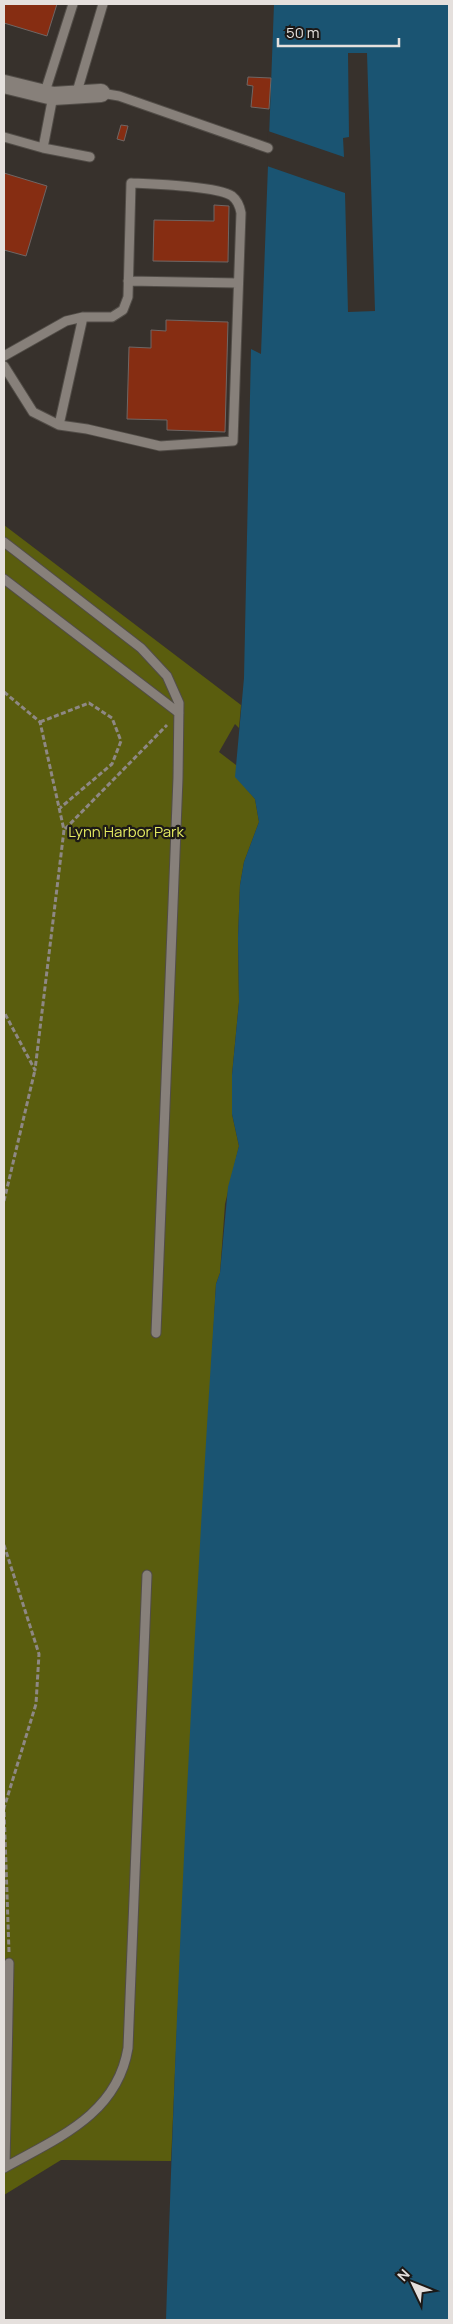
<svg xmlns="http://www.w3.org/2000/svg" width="453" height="2324" font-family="Manrope,sans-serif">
<rect width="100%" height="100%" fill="#37312c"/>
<path fill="#5a5d0e" d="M4,525L241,705L239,728L235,724L219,752L236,765L237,778L255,799L259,822L244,862L240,885L238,938L239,1002L232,1075V1114L239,1146L225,1204L220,1273L216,1284L186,1829L171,2161L61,2160L4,2195Z"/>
<path fill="#1a5472" d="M274,4H449V2320H166C177,1975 193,1629 216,1284L220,1273L228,1187L239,1146L232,1114V1075L239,1002L238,938L240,885L244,862L259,822L255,799L235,777L244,678L251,349L261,354Z"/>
<path fill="#37312c" d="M348,53H367L375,311L348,312L345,193L267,166L268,131L344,157L343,138L349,137Z"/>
<path fill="#862d12" stroke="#6f6664" d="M4,4H57L47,36L4,23Z
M248,77L271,78L269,109L251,107L253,86L247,85Z
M121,125L128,126L124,141L117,139Z
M4,173L47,186L26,256L4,250Z
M214,205L229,206L228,262L153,261L154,220L214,221Z
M166,320L228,322L225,432L167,430V420L127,419L129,347L151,348V330L166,331Z"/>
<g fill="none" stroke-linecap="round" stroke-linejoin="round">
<defs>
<path id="service" d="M101,93L119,96L268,148
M44,95L73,4
M76,95L103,4
M4,137L43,148L53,96
M43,148L90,157
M128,281L238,283
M4,356L66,321L83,317H112L123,310L128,297L131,183C151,184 217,186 232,196C237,200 240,207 241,213L233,441L160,446L87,429L59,425L33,412L4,366
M59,425L83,317
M4,542L141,648L167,676L179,703L178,778L156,1333
M4,579L179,713
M5,2167L9,1963
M4,2168C57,2138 117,2115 128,2048L147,1575"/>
<path id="minor" d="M4,84L53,96L101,93"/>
</defs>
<use href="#service" stroke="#524d48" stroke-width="11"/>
<use href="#minor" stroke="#524d48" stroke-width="20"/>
<path stroke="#8e8884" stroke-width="3" stroke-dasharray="5 2.5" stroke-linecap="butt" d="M4,692L40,722L64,830L35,1070L4,1012
M40,722L89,703L112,718L121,741L112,764L60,808
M65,829L167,725
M4,1201L35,1070
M4,1545L39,1654L36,1704L4,1808L9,1952"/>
<use href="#service" stroke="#87807a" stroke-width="9"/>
<use href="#minor" stroke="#87807a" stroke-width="18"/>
</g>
<g text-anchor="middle" stroke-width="4.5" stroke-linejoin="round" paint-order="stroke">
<g font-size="15" fill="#e3e961" stroke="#1c1917">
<text x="126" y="837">Lynn Harbor Park</text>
</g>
</g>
<rect width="453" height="2324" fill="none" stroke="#e5e0dd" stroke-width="10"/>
<g transform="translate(413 2284) rotate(313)" stroke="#1c1917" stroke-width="4" paint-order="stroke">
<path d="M0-4L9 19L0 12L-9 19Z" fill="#e5e0dd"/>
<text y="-8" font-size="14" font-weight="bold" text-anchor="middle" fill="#e5e0dd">N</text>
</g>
<path d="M278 38v8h121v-8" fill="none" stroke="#e5e0dd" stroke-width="2.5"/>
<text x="286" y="38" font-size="15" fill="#e5e0dd" stroke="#1c1917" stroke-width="4" paint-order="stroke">50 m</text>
</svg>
